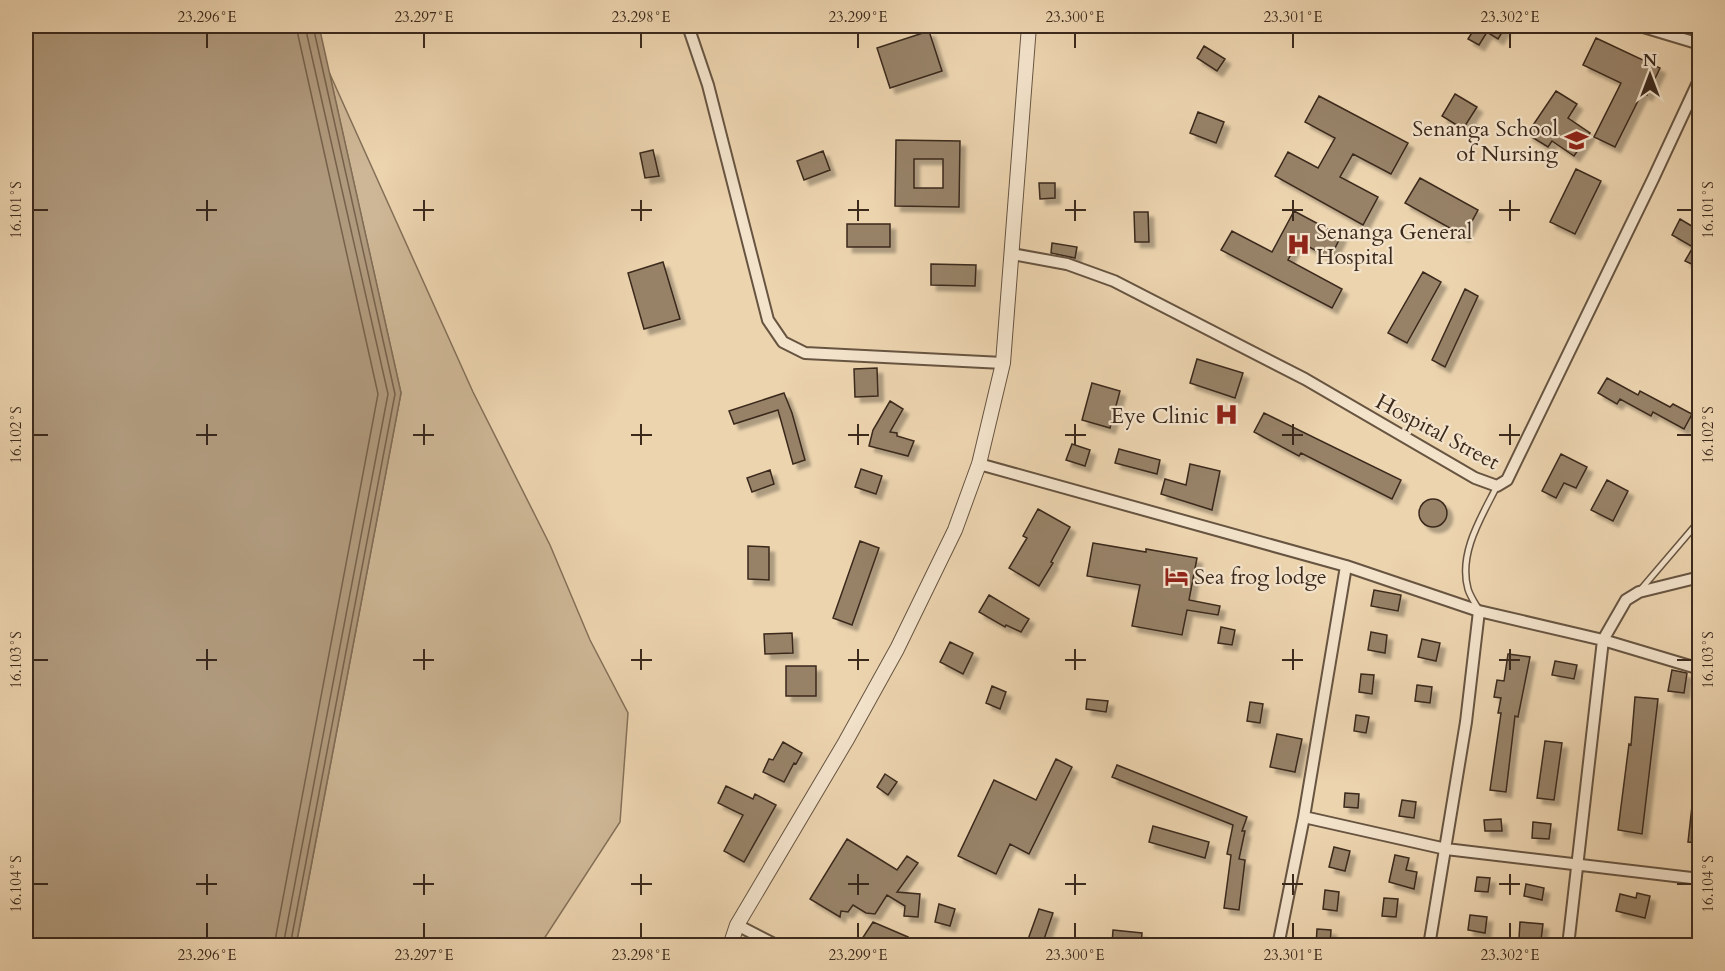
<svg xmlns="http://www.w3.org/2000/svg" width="1725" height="971" font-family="Cardo,serif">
<defs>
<filter id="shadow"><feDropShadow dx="5.5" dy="5.5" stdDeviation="1.5" flood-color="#0004"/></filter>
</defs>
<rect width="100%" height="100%" fill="#ecd4af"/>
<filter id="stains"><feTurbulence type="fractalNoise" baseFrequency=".00333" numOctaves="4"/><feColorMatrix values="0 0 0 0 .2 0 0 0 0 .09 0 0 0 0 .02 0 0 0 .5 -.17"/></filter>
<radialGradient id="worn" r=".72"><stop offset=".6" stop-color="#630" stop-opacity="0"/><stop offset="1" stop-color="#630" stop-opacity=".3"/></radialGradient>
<path fill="#ceb796" stroke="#847059" stroke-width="1.5" d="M329,72L473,392L550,545L590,640L628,713L620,822L540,945L296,946L401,393Z"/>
<path fill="#b09a7d" stroke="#816d56" stroke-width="1.5" d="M26,26H319L401,393L296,945H26Z"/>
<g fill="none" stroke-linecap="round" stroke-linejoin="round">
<path stroke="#76624c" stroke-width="1.5" d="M274,946L378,394L296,26
M283,946L388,394L305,26
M290,946L395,394L313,26"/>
</g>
<path fill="#978268" stroke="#3b291c" stroke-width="1.5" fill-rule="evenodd" filter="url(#shadow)" d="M1476,26H1475H1506L1498,39L1487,32L1479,45L1468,39Z
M929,31L942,71L890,88L877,48Z
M1596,38L1660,68L1647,95L1642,93L1615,147L1594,137L1621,83L1583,65Z
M1204,46L1225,59L1217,71L1197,58Z
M1556,91L1577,104L1568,118L1590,133L1574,156L1552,141L1548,147L1527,134Z
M1455,94L1477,107L1463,129L1442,116Z
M1319,96L1408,143L1391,174L1353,154L1340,177L1378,197L1363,225L1275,176L1288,152L1318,168L1335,138L1305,122Z
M1198,112L1224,122L1216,143L1190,133Z
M896,140L960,141L959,207L895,206ZM914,159H943V188H914Z
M653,150L659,176L645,178L640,153Z
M823,151L830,170L804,180L797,161Z
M1576,169L1601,181L1575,234L1550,222Z
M1420,178L1478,210L1464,236L1405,203Z
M1039,183H1055V198L1040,199Z
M1294,211L1341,236L1330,258L1298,241L1288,260L1342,289L1332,308L1221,250L1232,231L1272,252Z
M1134,212H1148L1149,242H1135Z
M1680,219L1700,231V268L1685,261L1693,247L1672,235Z
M847,224H890V247H847Z
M1052,243L1077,247L1075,258L1051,253Z
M663,262L680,319L644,329L628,273Z
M931,264L976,265L975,286L931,285Z
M1423,272L1441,282L1407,343L1388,333Z
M1465,289L1478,296L1445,367L1432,360Z
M1197,359L1243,373L1235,398L1190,383Z
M877,368L878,396L855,397L854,369Z
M1607,378L1638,395L1640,391L1670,407L1673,404L1692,414L1684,429L1653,412L1651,416L1620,399L1617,404L1598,393Z
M1092,383L1120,391L1110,428L1082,420Z
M784,393L792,413L805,460L793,464L778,410L734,424L729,411Z
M890,401L903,409L890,432L897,433V436L914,441L908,456L869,446L873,430Z
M1264,413L1401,480L1392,499L1301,453L1299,456L1254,432Z
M1072,444L1090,450L1085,466L1066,460Z
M1119,449L1160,460L1157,474L1115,463Z
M1561,454L1587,467L1576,488L1564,483L1556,498L1542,491Z
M1190,464L1220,471L1212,510L1161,494L1165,479L1186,485Z
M861,469L882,476L876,494L855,487Z
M770,470L774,484L752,492L747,478Z
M1607,480L1628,491L1613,521L1591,510Z
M1419 513a14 14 0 1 1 28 0a14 14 0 1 1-28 0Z
M1038,509L1070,527L1051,562L1053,563L1039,586L1009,568L1027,538L1023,536Z
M860,541L879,548L852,625L833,618Z
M1093,543L1146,552V549L1197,558L1189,600L1220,606L1218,615L1187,610L1182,635L1132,626L1140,585L1087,576Z
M748,546L769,547V580L748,579Z
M1374,590L1401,595L1398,611L1371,606Z
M989,595L1029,619L1021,632L1006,625L1005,627L979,612Z
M1221,627L1235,630L1232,645L1218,643Z
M1371,632L1387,635L1385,653L1368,650Z
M792,633L793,653L765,654L764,634Z
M1422,639L1440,643L1436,661L1418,657Z
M950,642L973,653L963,674L940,662Z
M1508,654L1530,657L1518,717L1515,716L1506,792L1490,790L1501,713H1498L1501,698L1494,697L1497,680L1504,681Z
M1555,661L1577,665L1574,679L1552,675Z
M786,666H816V696H786Z
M1672,670L1687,673L1684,693L1668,691Z
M1361,674L1374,675L1372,694L1359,692Z
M1417,685L1432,687L1430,703L1415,701Z
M992,686L1006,692L1000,709L986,703Z
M1635,697L1658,699L1642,834L1618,830L1629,744L1631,745Z
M1087,699L1108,701L1106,712L1086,709Z
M1250,702L1263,704L1260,723L1247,721Z
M1356,715L1369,717L1366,733L1354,731Z
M1277,734L1302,739L1295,772L1270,767Z
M1545,741L1562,743L1554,800L1537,798Z
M783,742L802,753L796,764L794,763L784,782L763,772L769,759L773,760Z
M1056,759L1072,767L1029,854L1010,844L996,874L958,856L994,780L1036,800Z
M1117,765L1247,817L1242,831H1245L1239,859L1245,860L1239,910L1224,908L1231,855L1227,854L1233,825L1112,777Z
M885,774L897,782L888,795L877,787Z
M726,786L753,799L755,794L776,805L744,862L724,851L743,815L718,803Z
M1345,793L1359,794L1358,808L1344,807Z
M1402,800L1416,802L1414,818L1399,816Z
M1692,806L1700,807V843L1688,842Z
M1501,819L1502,831H1485L1484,820Z
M1533,822L1551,824L1549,839L1532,838Z
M1153,826L1209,842L1205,858L1149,842Z
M847,839L897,870L907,856L918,863L897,892L920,894L918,917L904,916L905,906L887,895L875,914L866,913L853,905L848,912L841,911L840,917L810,899Z
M1334,847L1350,851L1345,871L1329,867Z
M1395,855L1409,858L1406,870L1417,872L1414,889L1389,882Z
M1477,877L1490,878L1488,892L1475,891Z
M1526,884L1544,888L1542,900L1524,896Z
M1325,890L1339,892L1337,911L1323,909Z
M1637,893L1650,896L1645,918L1616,911L1620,894L1636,898Z
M1384,898L1398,899L1396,917L1382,916Z
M939,904L955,909L950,926L935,922Z
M1039,909L1053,913L1042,945H1026Z
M1470,915L1487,917L1485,933L1468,930Z
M873,922L908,937L904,945H858Z
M1520,922L1543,924L1541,940L1519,938Z
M1317,929L1331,930L1330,945H1316Z
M1113,930L1142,933L1141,945H1112Z"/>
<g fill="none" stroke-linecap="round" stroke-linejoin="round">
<defs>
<path id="service" d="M1642,588L1700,520
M1479,610C1475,603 1470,596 1468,589C1458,553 1482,516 1497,486"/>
<path id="minor" d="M688,26L708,85L768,320L783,342L805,353L1003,363
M1640,26L1700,44
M1012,254L1067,264L1114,281L1305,379L1475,478L1497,486L1507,480L1653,179L1700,78
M979,464L1346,566L1479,611L1603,640L1700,669
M1304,817L1446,849L1700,879
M737,925L778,946
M1278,946L1304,817L1346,566
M1429,946L1466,722L1479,611
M1568,946L1603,640L1626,600L1639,592L1700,577"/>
<path id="tertiary" d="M730,946L737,925L846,741L897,649L955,530L979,464L1003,363L1029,26"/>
</defs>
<use href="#service" stroke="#675441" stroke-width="8"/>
<use href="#minor" stroke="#675441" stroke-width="14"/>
<use href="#tertiary" stroke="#675441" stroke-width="16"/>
<use href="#service" stroke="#f3e3cb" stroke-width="5"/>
<use href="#minor" stroke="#f3e3cb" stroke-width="10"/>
<use href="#tertiary" stroke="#f3e3cb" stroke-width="14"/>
</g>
<path fill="none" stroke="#3b291c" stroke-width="2" d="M207,33V48M424,33V48M641,33V48M858,33V48M1075,33V48M1293,33V48M1510,33V48M207,200V221M424,200V221M641,200V221M858,200V221M1075,200V221M1293,200V221M1510,200V221M33,210H48M196,210H217M413,210H434M631,210H652M848,210H869M1065,210H1086M1282,210H1303M1499,210H1520M1677,210H1692M207,424V445M424,424V445M641,424V445M858,424V445M1075,424V445M1293,424V445M1510,424V445M33,435H48M196,435H217M413,435H434M631,435H652M848,435H869M1065,435H1086M1282,435H1303M1499,435H1520M1677,435H1692M207,649V670M424,649V670M641,649V670M858,649V670M1075,649V670M1293,649V670M1510,649V670M33,660H48M196,660H217M413,660H434M631,660H652M848,660H869M1065,660H1086M1282,660H1303M1499,660H1520M1677,660H1692M207,874V895M424,874V895M641,874V895M858,874V895M1075,874V895M1293,874V895M1510,874V895M33,884H48M196,884H217M413,884H434M631,884H652M848,884H869M1065,884H1086M1282,884H1303M1499,884H1520M1677,884H1692M207,923V938M424,923V938M641,923V938M858,923V938M1075,923V938M1293,923V938M1510,923V938"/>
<defs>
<symbol id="school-bare" viewBox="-9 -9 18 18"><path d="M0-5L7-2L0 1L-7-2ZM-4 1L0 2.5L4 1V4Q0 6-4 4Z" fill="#8f2418" stroke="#f3e3cb" stroke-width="2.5" paint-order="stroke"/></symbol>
<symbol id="hospital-bare" viewBox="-9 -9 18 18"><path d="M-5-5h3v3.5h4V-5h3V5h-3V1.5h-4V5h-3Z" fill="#8f2418" stroke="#f3e3cb" stroke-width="2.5" paint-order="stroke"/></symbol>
<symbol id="hotel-bare" viewBox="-9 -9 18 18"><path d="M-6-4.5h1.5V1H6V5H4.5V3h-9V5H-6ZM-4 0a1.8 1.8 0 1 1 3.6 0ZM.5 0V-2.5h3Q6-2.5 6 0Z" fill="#8f2418" stroke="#f3e3cb" stroke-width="2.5" paint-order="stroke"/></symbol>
</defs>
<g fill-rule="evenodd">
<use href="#school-bare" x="1560" y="124" width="33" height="33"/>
<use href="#hospital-bare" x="1282" y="228" width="33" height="33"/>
<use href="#hospital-bare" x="1210" y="398" width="33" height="33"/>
<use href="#hotel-bare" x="1160" y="560" width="33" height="33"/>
</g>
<g text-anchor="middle" stroke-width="4.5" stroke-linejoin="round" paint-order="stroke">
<g font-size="22" fill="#3b291c" stroke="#f3e3cb" text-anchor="end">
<text x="1558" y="136">Senanga School<tspan x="1558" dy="25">of Nursing</tspan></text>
<text x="1316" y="239" text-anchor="start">Senanga General<tspan x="1316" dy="25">Hospital</tspan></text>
<text x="1209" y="423">Eye Clinic</text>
<text x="1194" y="584" text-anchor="start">Sea frog lodge</text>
</g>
<g font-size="22" fill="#3b291c" stroke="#f3e3cb">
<text transform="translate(1438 431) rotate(28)" y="8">Hospital Street</text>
</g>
</g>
<rect width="1725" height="971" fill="none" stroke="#ecd4af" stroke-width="66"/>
<g transform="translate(1650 75)" stroke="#f3e3cb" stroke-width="4.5" paint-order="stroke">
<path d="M0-4.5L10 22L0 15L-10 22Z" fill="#3b291c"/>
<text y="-9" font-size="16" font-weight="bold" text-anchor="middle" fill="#3b291c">N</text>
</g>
<rect x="33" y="33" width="1659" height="905" fill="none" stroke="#3b291c" stroke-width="2"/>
<g font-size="15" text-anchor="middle" fill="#3b291c">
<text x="207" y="22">23.296°E</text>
<text x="424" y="22">23.297°E</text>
<text x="641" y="22">23.298°E</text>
<text x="858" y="22">23.299°E</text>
<text x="1075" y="22">23.300°E</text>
<text x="1293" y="22">23.301°E</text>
<text x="1510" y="22">23.302°E</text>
<text transform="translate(16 210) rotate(-90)" y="5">16.101°S</text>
<text transform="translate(1708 210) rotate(-90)" y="5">16.101°S</text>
<text transform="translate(16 435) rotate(-90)" y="5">16.102°S</text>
<text transform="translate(1708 435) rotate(-90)" y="5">16.102°S</text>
<text transform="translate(16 660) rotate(-90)" y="5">16.103°S</text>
<text transform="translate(1708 660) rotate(-90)" y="5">16.103°S</text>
<text transform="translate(16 884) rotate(-90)" y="5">16.104°S</text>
<text transform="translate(1708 884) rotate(-90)" y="5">16.104°S</text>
<text x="207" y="960">23.296°E</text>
<text x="424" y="960">23.297°E</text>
<text x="641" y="960">23.298°E</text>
<text x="858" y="960">23.299°E</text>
<text x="1075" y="960">23.300°E</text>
<text x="1293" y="960">23.301°E</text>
<text x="1510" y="960">23.302°E</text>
</g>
<rect width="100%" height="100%" filter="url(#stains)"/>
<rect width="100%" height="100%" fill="url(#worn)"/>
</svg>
